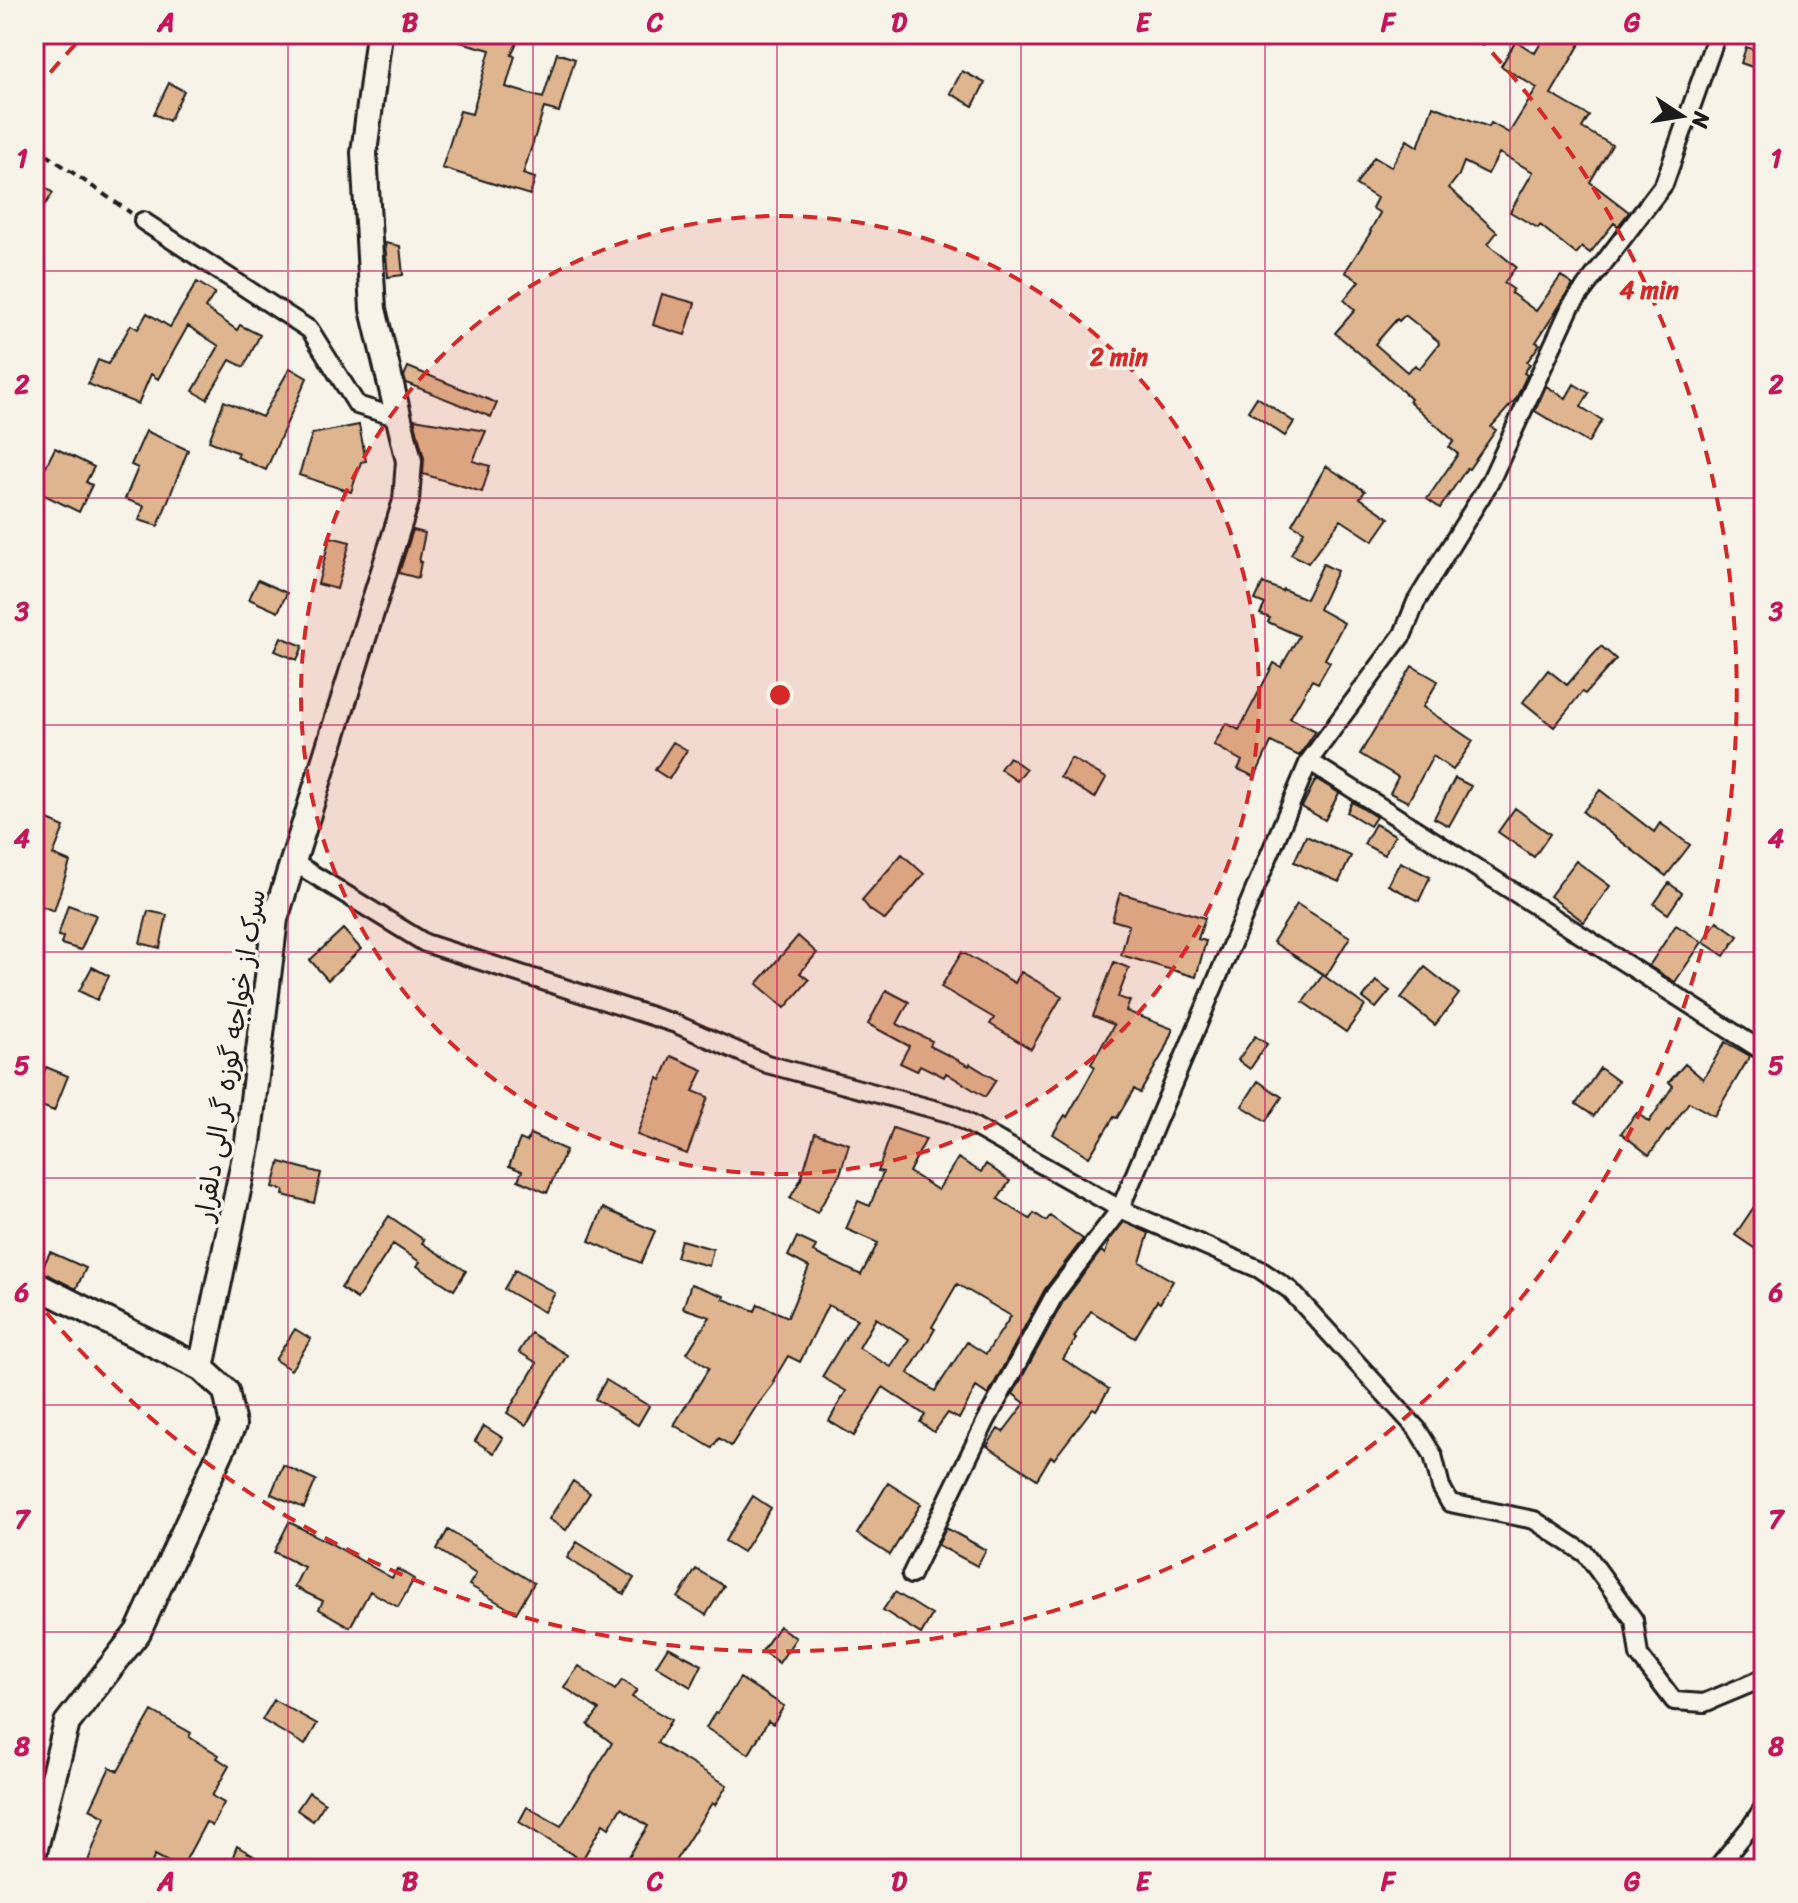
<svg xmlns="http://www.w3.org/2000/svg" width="1798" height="1903" font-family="Sriracha,'Playpen Sans Arabic',sans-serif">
<rect width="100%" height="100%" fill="#f7f3e8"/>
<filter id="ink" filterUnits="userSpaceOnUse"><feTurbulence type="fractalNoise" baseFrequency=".0125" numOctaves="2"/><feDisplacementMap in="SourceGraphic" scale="16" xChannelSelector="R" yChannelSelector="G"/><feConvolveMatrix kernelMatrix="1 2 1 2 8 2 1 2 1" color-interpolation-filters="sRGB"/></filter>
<g filter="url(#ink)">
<path fill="#dfb58f" stroke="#1c1c1c" stroke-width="2" fill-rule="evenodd" d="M450,34H521L511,55L515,56L506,87L543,98L557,53L575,59L559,112L544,108L523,174L535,178L530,195L442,168L460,111L472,114L490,50L449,39Z
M1546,34H1563L1580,44L1551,94L1589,116L1582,128L1612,145L1590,182L1629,212L1618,226L1614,223L1590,253L1582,247L1576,254L1540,225L1538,228L1510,212L1533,172L1499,153L1488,174L1464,162L1459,175L1449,188L1497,232L1488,244L1516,267L1504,283L1513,289L1511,293L1536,311L1561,276L1573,285L1536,342L1540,344L1527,362L1530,364L1524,373L1527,375L1516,399L1491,427L1496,430L1469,469L1467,468L1440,508L1427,499L1458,454L1449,447L1454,441L1409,401L1411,399L1384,374L1335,333L1355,310L1344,300L1359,281L1345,272L1371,232L1370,231L1380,213L1372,208L1377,198L1356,185L1374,157L1391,167L1407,140L1418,147L1433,106L1489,127L1491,123L1509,133L1537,88L1501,66L1516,41L1535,53ZM1405,315L1438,341L1439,344L1419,369L1415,365L1407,372L1375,344L1397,319L1399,321Z
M1746,47L1764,53V71L1741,63Z
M962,71L985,83L973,106L950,93Z
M169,83L184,91L169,121L154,114Z
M34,179L53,193L34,220Z
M385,243L400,246L403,275L388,277Z
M197,282L215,293L205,308L237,330L240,325L260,335L244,367L230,360L207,399L193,391L219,346L188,326L158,379L151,374L138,404L88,384L98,360L108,364L131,325L138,329L147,313L170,327Z
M662,294L695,303L685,335L653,325Z
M408,367L497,403L491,417L406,383L404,376Z
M290,368L307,378L266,470L237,457L239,453L209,441L224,401L262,417Z
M1574,384L1589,393L1581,407L1602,420L1588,443L1535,411L1546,386L1566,398Z
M1257,397L1294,422L1285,436L1248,411Z
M414,419L486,431L473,461L490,466L482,492L423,474L424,458Z
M359,425L366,461L361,462L351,492L299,475L312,434Z
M146,431L188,450L158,526L139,520L144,506L125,499L138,468L131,465Z
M55,448L94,467L86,482L92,485L79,512L34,490Z
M1326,466L1365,491L1360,498L1389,518L1373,541L1341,520L1308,563L1291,554L1304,531L1292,524Z
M413,530L425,533L419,562H421L418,578L399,573Z
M330,537L350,542L337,589L318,584Z
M1323,564L1337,571L1319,609L1344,623L1325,659L1330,662L1318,683L1312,680L1290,718L1316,731L1299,756L1271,742L1255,777L1238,769L1242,761L1214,745L1226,723L1239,730L1274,663L1281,667L1299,636L1268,622L1270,618L1260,614L1265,604L1255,600L1263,583L1282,591L1283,589L1306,599Z
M258,580L287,593L278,612L249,599Z
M281,637L303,646L297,660L275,651Z
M1601,646L1616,659L1585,694L1582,692L1554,727L1523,702L1548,670L1567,685Z
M1412,666L1438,681L1423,707L1473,741L1453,770L1433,756L1408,802L1390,793L1398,777L1360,754Z
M673,742L687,750L669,779L655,770Z
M1009,757L1026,769L1017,781L1000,769Z
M1071,758L1106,778L1095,798L1060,777Z
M1455,778L1471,786L1449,826L1434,818Z
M1316,779L1339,793L1325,820L1302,807Z
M1600,790L1654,832L1660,823L1690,845L1666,876L1583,812Z
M1352,802L1376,817L1370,826L1347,812Z
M1515,808L1550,834L1534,857L1498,832Z
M41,817L64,827L53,855L70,862L54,911L34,903V834Z
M1375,824L1395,835L1384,855L1364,844Z
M1306,836L1351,856L1339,882L1294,862Z
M902,854L924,874L885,920L870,910L862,900Z
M1576,861L1610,886L1584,922L1550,896Z
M1400,862L1430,877L1419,901L1388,885Z
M1669,883L1682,893L1668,914L1654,904Z
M1120,893L1205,918L1198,939L1206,941L1196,977L1121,955L1129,925L1112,920Z
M1297,904L1350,937L1326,976L1273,942Z
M68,905L96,915L81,950L61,944L63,937L58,936Z
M148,911L167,915L160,948L140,943Z
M1717,921L1738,936L1724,956L1703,942Z
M1676,925L1702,942L1675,982L1649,966Z
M343,929L361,949L328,980L310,960Z
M798,936L817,953L800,973L809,980L785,1008L757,984Z
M962,952L1015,983L1021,972L1062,996L1031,1049L990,1024L994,1018L941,987Z
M1114,962L1129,968L1118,997L1130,1001L1126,1011L1173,1029L1163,1053L1140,1093L1134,1089L1117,1118L1114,1117L1089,1157L1053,1134L1065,1115L1067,1117L1095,1067L1091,1064L1114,1025L1093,1016Z
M92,967L109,976L97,1000L79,991Z
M1425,967L1459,994L1435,1025L1401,998Z
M1323,975L1365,1006L1346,1032L1303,1002Z
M1376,981L1390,991L1376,1008L1363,998Z
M886,990L909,1002L897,1024L932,1041L930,1046L969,1066L970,1064L996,1080L985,1097L946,1073L944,1077L920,1065L917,1071L900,1063L909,1046L868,1024Z
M1255,1036L1267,1044L1250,1069L1238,1060Z
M1725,1042L1750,1056L1714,1116L1689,1102L1668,1132L1667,1131L1649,1155L1621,1133L1637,1113L1649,1122L1673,1086L1669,1082L1685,1064L1703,1079Z
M671,1056L703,1070L693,1091L708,1097L687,1154L637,1135L658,1078L661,1080Z
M46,1067L68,1076L54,1111L34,1103V1096Z
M1600,1068L1618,1081L1594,1116L1576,1104Z
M1258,1081L1282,1097L1266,1121L1242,1106Z
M893,1128L926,1139L909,1172L938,1190L958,1158L981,1172L986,1164L1010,1181L998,1199L1030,1219L1034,1213L1046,1221L1050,1216L1083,1239L1045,1289L988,1395L976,1387L959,1419L948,1413L934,1432L920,1422L925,1415L883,1387L854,1436L829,1421L846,1391L822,1377L857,1319L828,1305L800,1362L788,1356L773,1381L775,1382L754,1410L731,1446L719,1438L712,1448L674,1425L709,1368L687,1353L710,1317L683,1308L691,1284L724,1296L723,1299L755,1311L758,1304L788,1317L809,1267L788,1256L797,1237L816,1246L813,1252L861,1275L878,1243L846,1229L858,1201L870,1206L883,1172L878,1171ZM957,1284L1011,1316L986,1354L967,1342L935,1391L908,1373L935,1329L932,1327ZM876,1318L909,1339L891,1367L859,1348Z
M815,1133L849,1144L840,1174L817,1213L790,1198L801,1179Z
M530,1134L566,1150L547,1193L518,1180L522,1171L509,1166L520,1139L527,1142Z
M280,1162L321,1173L314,1203L283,1195L284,1190L273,1187Z
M1764,1192V1240L1757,1250L1735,1235Z
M603,1208L655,1231L641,1263L589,1241Z
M389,1216L424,1240L422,1243L466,1271L454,1290L417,1266L420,1262L393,1244L357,1299L341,1288Z
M1124,1222L1149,1233L1140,1262L1173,1281L1160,1303L1157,1301L1135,1338L1091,1311L1074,1337L1076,1339L1063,1359L1109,1389L1096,1410L1093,1408L1054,1459L1051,1456L1037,1479L987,1446L998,1429L1003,1432L1025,1403L1013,1394L1064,1300L1101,1251L1105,1254L1109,1241Z
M681,1240L713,1249L709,1266L676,1257Z
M50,1252L86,1268L76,1289L41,1271Z
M515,1270L555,1293L544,1312L504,1289Z
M295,1329L311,1339L291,1370L275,1360Z
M531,1333L567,1355L526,1425L507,1413L537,1363L519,1352Z
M606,1380L649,1406L638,1425L595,1399Z
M484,1426L503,1438L494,1453L475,1441Z
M283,1465L316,1480L304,1508L271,1494Z
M573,1481L590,1493L566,1530L549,1519Z
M888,1483L921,1504L890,1555L857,1534Z
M753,1496L771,1508L743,1552L725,1541Z
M289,1522L328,1542L392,1578L397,1569L414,1579L398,1607L370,1591L350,1627L319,1609L323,1601L294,1587L304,1567L274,1552Z
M946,1528L986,1550L977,1566L938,1545Z
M448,1530L534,1583L516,1613L469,1585L476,1574L437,1549Z
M577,1542L634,1578L624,1594L567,1558Z
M696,1569L724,1586L706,1615L678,1598Z
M895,1592L932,1615L921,1634L883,1610Z
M779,1626L796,1638L779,1663L762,1651Z
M668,1647L702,1665L691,1687L656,1666Z
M579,1666L615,1690L622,1680L637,1690L632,1697L671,1720L657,1743L727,1785L715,1805L712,1803L670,1869H621L648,1826L621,1808L609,1828L603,1824L582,1860L519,1822L527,1807L561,1826L612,1743L588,1725L599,1710L564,1687Z
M740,1678L784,1706L773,1724L768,1721L749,1754L706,1728L715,1712L717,1713Z
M274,1700L317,1724L305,1745L262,1720Z
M152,1711L191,1733L189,1737L219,1755L217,1758L229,1766L212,1796L224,1803L212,1826L206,1822L181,1869L155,1855L149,1869H85L105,1817L90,1809L110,1767L118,1771Z
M309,1792L325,1803L313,1821L297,1810Z
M237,1846L275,1869H228Z"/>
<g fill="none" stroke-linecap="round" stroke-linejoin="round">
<defs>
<path id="street" d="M143,221L310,330L357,405L399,418
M1309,761L1764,1052
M293,862L425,943L676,1024L767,1064L952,1114L1120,1209L1259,1269L1290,1290L1417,1429L1433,1455L1441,1487L1450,1503L1534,1520L1586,1554L1634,1620L1639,1655L1674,1701L1704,1703L1764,1678
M911,1575L986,1421L1055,1294L1120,1209L1309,761L1403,634L1416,602L1490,482L1571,306L1664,184L1717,34
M1716,1869L1751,1826L1764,1807"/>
<path id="secondary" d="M34,1284L201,1368
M34,1852L67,1723L138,1632L233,1425L226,1391L201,1368L248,1142L275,919L406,501L409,461L373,309L364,153L379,34"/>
</defs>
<use href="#street" stroke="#1c1c1c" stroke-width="22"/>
<use href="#secondary" stroke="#1c1c1c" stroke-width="30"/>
<path stroke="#1c1c1c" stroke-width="4" stroke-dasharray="8 6" stroke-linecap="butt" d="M34,146L131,213"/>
<use href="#street" stroke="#f7f3e8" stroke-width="16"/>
<use href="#secondary" stroke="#f7f3e8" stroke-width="24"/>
</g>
</g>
<path fill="none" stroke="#c2185b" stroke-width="2" stroke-opacity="0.55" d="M288,34V1869M533,34V1869M777,34V1869M1021,34V1869M1265,34V1869M1510,34V1869M34,271H1764M34,498H1764M34,725H1764M34,952H1764M34,1178H1764M34,1405H1764M34,1632H1764"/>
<circle cx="780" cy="695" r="479" fill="#d62828" fill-opacity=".12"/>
<g fill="none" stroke="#d62828" stroke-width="4" stroke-dasharray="14 10">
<circle cx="780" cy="695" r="479"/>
<path d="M35 91A959 959 0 0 1 84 35M1476 35A959 959 0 1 1 35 1299"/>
</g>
<g text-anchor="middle" stroke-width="7" stroke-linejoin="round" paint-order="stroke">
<g font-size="26" fill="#1c1c1c" stroke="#f7f3e8">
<text transform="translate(230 1055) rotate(-81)" y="9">سرک از خواجه گوزه گر الی دلقرار</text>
</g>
</g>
<circle cx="780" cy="695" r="12" fill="#d62828" stroke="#f7f3e8" stroke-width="4"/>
<g font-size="24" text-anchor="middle" font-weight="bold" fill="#d62828" stroke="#f7f3e8" stroke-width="7" stroke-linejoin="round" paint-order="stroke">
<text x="1649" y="298">4 min</text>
<text x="1119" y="365">2 min</text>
</g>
<rect width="1798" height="1903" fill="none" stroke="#f7f3e8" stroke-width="88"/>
<g transform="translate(1682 116) rotate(102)" stroke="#f7f3e8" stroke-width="6" paint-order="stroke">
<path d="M0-6L14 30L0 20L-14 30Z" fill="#1c1c1c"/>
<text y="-12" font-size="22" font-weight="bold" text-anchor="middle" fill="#1c1c1c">N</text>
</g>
<rect x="44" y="44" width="1710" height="1815" fill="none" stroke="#c2185b" stroke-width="3"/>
<g font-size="26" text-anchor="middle" font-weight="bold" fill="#c2185b">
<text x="166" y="31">A</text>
<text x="410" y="31">B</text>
<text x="655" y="31">C</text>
<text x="899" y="31">D</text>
<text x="1143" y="31">E</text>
<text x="1388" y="31">F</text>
<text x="1632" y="31">G</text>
<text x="22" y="167">1</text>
<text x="1776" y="167">1</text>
<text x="22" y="393">2</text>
<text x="1776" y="393">2</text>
<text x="22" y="620">3</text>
<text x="1776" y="620">3</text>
<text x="22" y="847">4</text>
<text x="1776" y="847">4</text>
<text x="22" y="1074">5</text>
<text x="1776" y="1074">5</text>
<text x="22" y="1301">6</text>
<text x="1776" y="1301">6</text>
<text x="22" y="1528">7</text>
<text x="1776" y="1528">7</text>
<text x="22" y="1755">8</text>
<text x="1776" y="1755">8</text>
<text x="166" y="1890">A</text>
<text x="410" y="1890">B</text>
<text x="655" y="1890">C</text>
<text x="899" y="1890">D</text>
<text x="1143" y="1890">E</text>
<text x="1388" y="1890">F</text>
<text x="1632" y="1890">G</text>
</g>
</svg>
